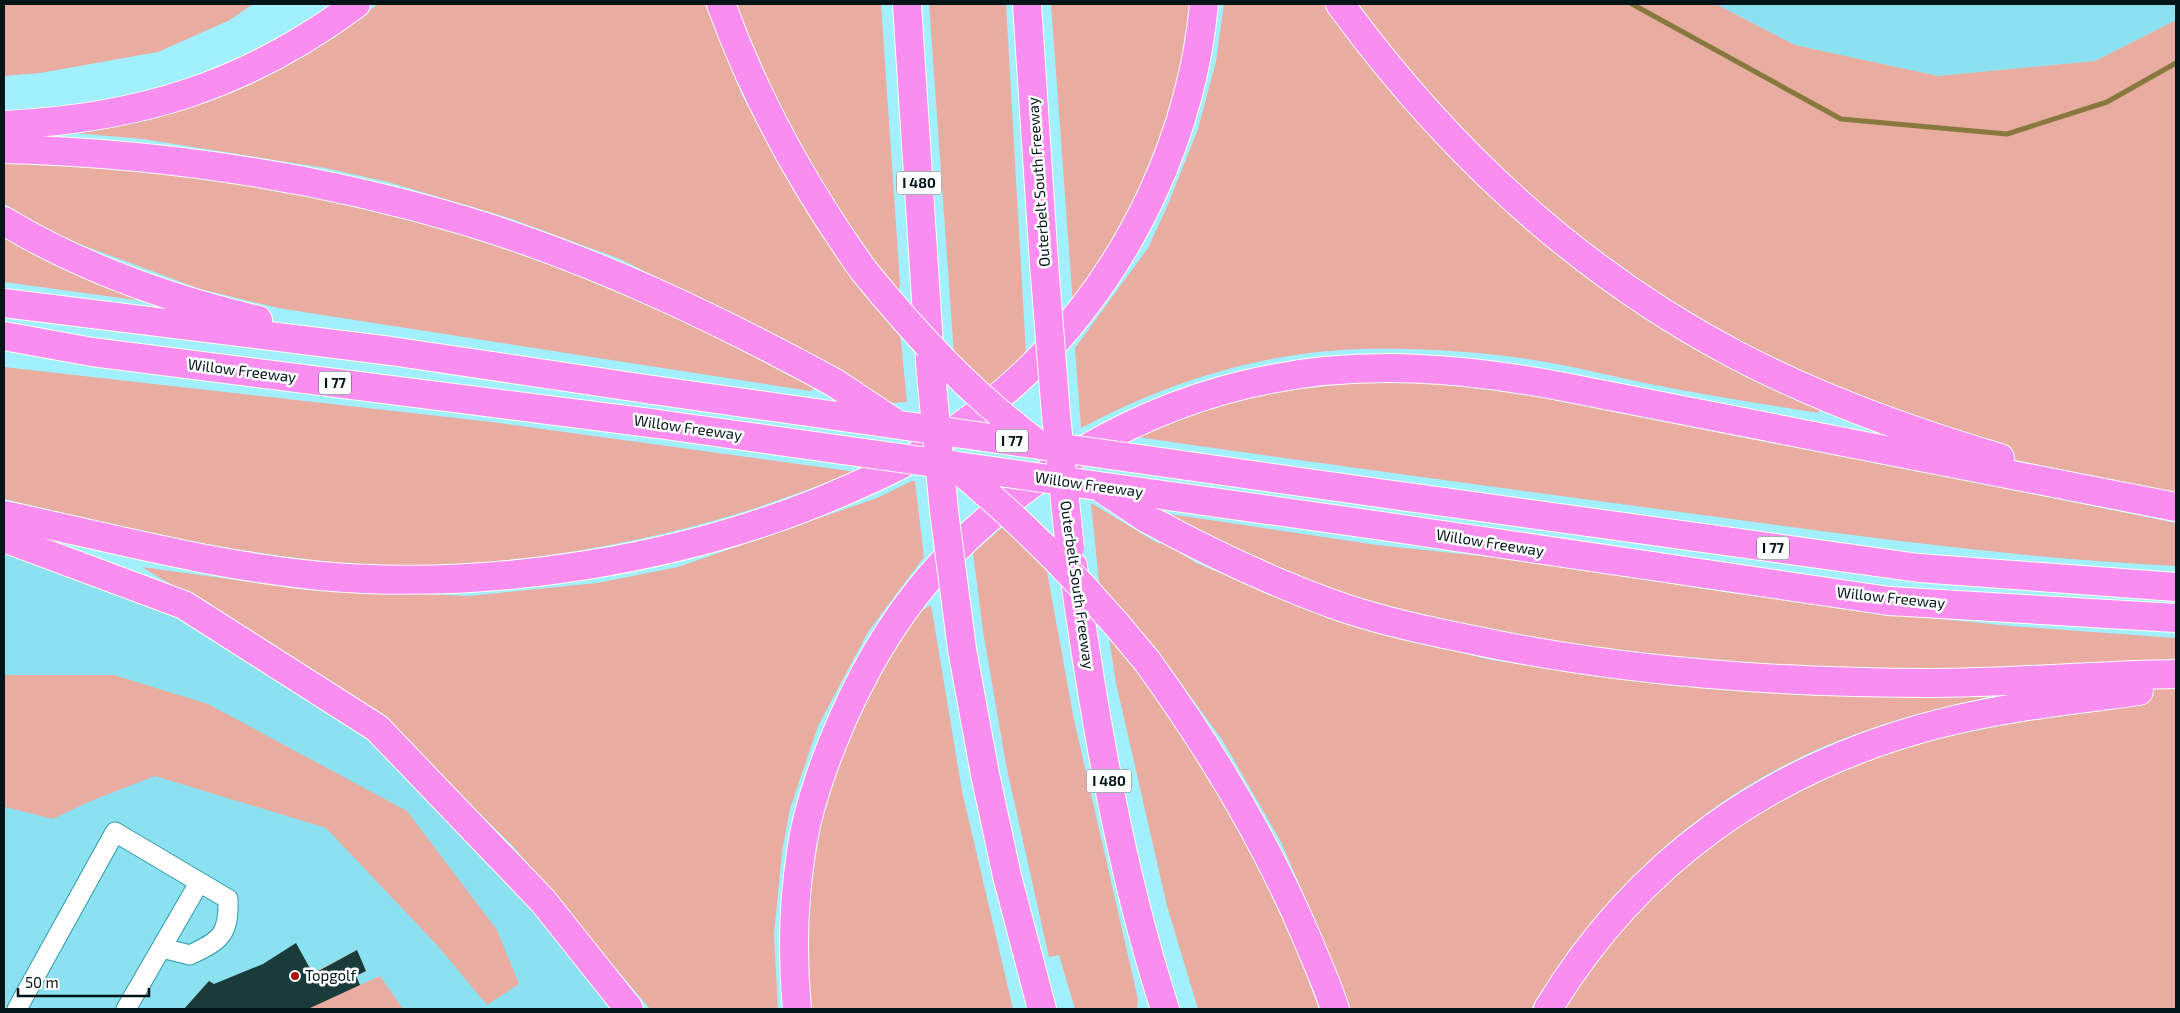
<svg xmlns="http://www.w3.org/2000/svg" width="2180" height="1013" font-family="'Exo 2',sans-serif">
<rect width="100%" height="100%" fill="#a2f0fe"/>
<path fill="#8ce1f0" d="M1716,4H2176V20L2095,61L1938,76L1795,45Z
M4,538L184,605L377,728L629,1009H4Z"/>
<path fill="#e9aca1" d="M4,4H253L230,20L158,52L40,73L4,76Z
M378,4H705L742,95L784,173L817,228L849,272L900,332L907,402L892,403L879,398L814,356L620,259L509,218L388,182L325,168L143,139L74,133C127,121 182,113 232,92C284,71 335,39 378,4Z
M731,4H881L900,283L899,293L867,258L777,113Z
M929,4H1006L1026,354L988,387L954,355Z
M1051,4H1192L1191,20L1168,117L1129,214L1073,305Z
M1224,4H1328L1476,176L1819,406V413C1763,404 1706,395 1650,384C1615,377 1581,368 1546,362C1484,351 1404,346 1341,350C1250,356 1161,385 1081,428L1075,348L1148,248L1167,207L1198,129L1216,61Z
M1340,4H1716L1795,45L1938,76L2095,61L2176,20V507L2133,498L1964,447L1851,407L1578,253Z
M4,161L229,175L401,211L525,251L666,309L821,386L810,391L278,308L200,289L31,226L4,203Z
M4,232L145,295L142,301L4,282Z
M4,367L492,422L857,472C810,488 764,507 716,520C602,552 488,568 370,566C351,566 332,562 313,560C207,548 107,524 4,499Z
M1401,380L1462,385L1574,401L2176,523V566C2015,558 1855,536 1695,514C1509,489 1323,464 1137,437C1202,409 1273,387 1344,382C1363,380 1382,381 1401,380Z
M912,481H915L924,557L868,632L818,726L790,809L782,852L774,934L778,1009H650L511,844L395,733L303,664L142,567L302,589L469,596L597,583L678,567L877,498Z
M1091,503L1159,544L1161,540L1196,563L1308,609L1374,631L1491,660L1678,685L1814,695L1972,693L1995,695C1942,709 1887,721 1835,742C1706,794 1601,890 1531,1009H1349L1330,956L1281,842L1223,741L1161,656L1099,583Z
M1163,513L1377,545L1528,561L1724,592L1911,616L2011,626L2176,638V661L1874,674L1726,664L1524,640L1356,603L1210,542Z
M1004,526L1046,566L1074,720L1138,999L1137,1009H1075L1059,955L1049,957L1006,765L983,631L973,553Z
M931,605L962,791L1013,1009H811L809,996L808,896L813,857L827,793L857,710L890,651L921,611Z
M1108,632C1157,697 1205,763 1245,834C1276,890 1297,950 1319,1009H1198L1167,906L1116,683Z
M4,675H114L208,704L407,811L497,930L519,984L487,1005L436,944L326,828L155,776L88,802L53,819L5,807Z
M2176,686V1009H1548L1567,977L1762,794L2026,706Z
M297,945L310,969L317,971L357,950L366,971L356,976L360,985L380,976L403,1009H184L209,981L217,986L232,980L230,977L256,968L288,950L291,946Z"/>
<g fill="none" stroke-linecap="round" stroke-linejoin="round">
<path stroke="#87783e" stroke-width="5" d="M1632,4L1841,119L2007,134L2107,102L2176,63"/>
</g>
<path fill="#193b39" d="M296,943L313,974L357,950L366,971L356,976L360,985L308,1009H184L209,981L214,984L263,964Z"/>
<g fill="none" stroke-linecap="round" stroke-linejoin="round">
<defs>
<path id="minor" d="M17,1009L115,832L228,899C229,935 221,940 190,955L162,948
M126,1009L199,883"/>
<path id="highway" d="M721,4C756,101 804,187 864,271
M907,4L930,361
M1027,4L1044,263
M1340,4C1446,149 1575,270 1736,355C1820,399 1909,431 2000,458
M4,125C139,119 247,85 356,4
M4,149C161,153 315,176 466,221C595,260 718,319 835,383
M4,221C82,268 169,299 258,320
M4,303L391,351L653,390
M4,336L92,352L658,424
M1372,492L1919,568L2176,587
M4,515C108,537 214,566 321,576C489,591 687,560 842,492C869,480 898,468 923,452C966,424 1010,391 1045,353C1134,258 1192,133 1204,4
M1146,518C1210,553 1275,584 1344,608C1386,622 1429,631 1473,640C1623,672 1778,683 1932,683C2013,683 2095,675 2176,674
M1375,525L1889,601L2176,618
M4,538L184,605L377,728L543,901L629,1009
M1073,566C1094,715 1119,866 1165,1009
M962,649L985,774L1007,876L1042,1009
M1147,661C1210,748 1264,837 1306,936C1316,960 1327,984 1335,1009
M797,1009C792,957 793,905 801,853C806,815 819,777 833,742C857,682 888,626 930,577C1017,477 1140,404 1271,379C1367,360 1463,368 1559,386L2176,507
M1548,1009C1637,861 1771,767 1938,724C2004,707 2072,700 2139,691"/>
</defs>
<use href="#minor" stroke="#2d9bad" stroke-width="21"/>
<use href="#highway" stroke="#fff" stroke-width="30"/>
<use href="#minor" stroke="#fff" stroke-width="19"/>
<use href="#highway" stroke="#fa8df0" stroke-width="28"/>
<defs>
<path id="highway-bridge" d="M1044,263L1056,415L1070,548
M864,271C916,335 971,394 1038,444
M930,363L944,511L962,649
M835,383L892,421
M653,390L1372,492
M658,424L1375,525
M953,465C1025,524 1089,589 1147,661
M1104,490L1146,518"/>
</defs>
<use href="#highway-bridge" stroke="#fff" stroke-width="30" stroke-linecap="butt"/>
<use href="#highway-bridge" stroke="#fa8df0" stroke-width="28"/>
</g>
<circle fill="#a61303" stroke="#fff" stroke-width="2" cx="295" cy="976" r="5"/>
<g text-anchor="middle" stroke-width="5" stroke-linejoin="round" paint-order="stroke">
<g fill="#fff" stroke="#4d5b5e" stroke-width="1">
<rect x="896.5" y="171.5" width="45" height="23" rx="4"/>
<rect x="319" y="371.5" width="32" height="23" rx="4"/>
<rect x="996" y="429.5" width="32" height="23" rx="4"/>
<rect x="1757" y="536.5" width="32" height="23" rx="4"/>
<rect x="1086.5" y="769.5" width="45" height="23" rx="4"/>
</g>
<g font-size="14" font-weight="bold" fill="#011519">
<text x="919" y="188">I 480</text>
<text x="335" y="388">I 77</text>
<text x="1012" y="446">I 77</text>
<text x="1773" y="553">I 77</text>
<text x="1109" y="786">I 480</text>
</g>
<g font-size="15" fill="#011519" stroke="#fff">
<text transform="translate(1039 182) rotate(-94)" y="5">Outerbelt South Freeway</text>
<text transform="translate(242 371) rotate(7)" y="5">Willow Freeway</text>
<text transform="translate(688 428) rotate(8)" y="5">Willow Freeway</text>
<text transform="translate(1089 485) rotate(8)" y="5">Willow Freeway</text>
<text transform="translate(1490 543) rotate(9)" y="5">Willow Freeway</text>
<text transform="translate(1077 585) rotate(82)" y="5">Outerbelt South Freeway</text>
<text transform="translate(1891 598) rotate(6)" y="5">Willow Freeway</text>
</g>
<g font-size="15" fill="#011519" stroke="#fff" text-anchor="start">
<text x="305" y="981">Topgolf</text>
</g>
</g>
<rect width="2180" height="1013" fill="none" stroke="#011519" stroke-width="10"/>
<path d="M18 988v8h131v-8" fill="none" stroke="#011519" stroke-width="2.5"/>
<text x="25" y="988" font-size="15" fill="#011519" stroke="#ffffff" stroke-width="4" paint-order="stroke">50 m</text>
</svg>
